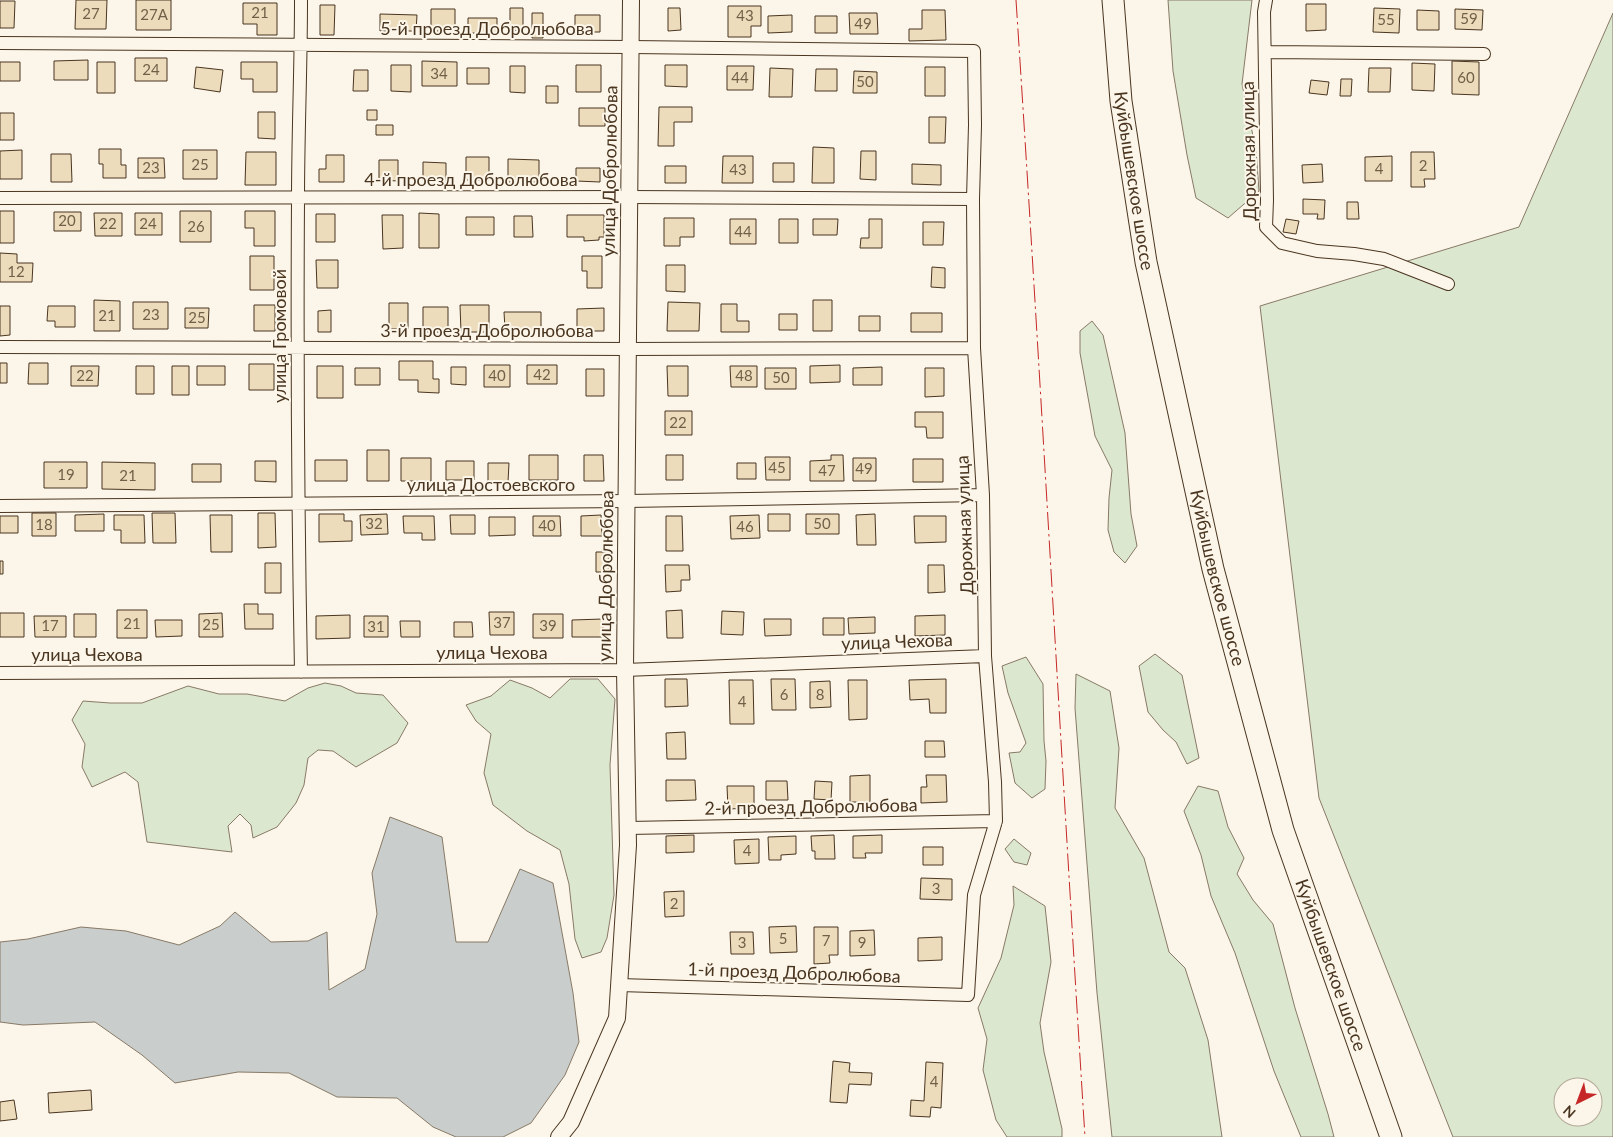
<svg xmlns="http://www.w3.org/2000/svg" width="1613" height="1137" font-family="Lato,sans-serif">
<rect width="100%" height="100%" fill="#fbf6e9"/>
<path fill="#dce7d0" stroke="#887966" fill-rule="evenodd" d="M1168,0H1252L1242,84L1256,150L1259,191L1228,218L1196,198L1187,155L1173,71Z
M1613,13V1137H1453L1319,798L1260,306L1519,227ZM1563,1087H1593V1117H1563Z
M1092,321L1103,335L1125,433L1131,514L1137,546L1125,563L1114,552L1108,530L1109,498L1112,470L1095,436L1080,353V331Z
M1155,654L1182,675L1199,758L1187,764L1176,742L1163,730L1148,712L1139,666Z
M1026,657L1043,684L1044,741L1046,761L1045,789L1032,798L1015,783L1009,753L1020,752L1026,743L1008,693L1002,666Z
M1076,674L1110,691L1119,748L1115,808L1144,858L1169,952L1185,968L1208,1040L1222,1137H1112L1097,993L1075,708Z
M570,679H598L615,699L610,765L614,895L607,938L601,952L582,958L575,939L569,884L560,850L527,831L493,805L484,773L491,734L476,721L466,705L491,696L510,680L532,688L550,698Z
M325,683L341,686L356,693L383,695L408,723L397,743L356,767L333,751L318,750L308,758L304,785L296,803L277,827L253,838L251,825L240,814L228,826L232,852L147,842L138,782L125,772L92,787L82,767L85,744L72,720L83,701L110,703H142L188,686L219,694H247L285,701L308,688Z
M1198,786L1218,791L1228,827L1244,858L1237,874L1253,900L1273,924L1295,1008L1328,1114L1334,1137H1301L1274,1071L1235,953L1211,896L1201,855L1184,811Z
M1014,839L1031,853L1027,865L1014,862L1005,849Z
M1013,886L1045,906L1051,962L1040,1023L1044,1052L1062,1129V1137H1007L996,1120L983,1070L987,1039L978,1008L1001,958L1014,905Z"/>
<path fill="#c9cecd" stroke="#887966" d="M390,817L442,837L456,942H488L520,869L553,883L573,993L579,1042L565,1075L531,1123L503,1137H456L433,1127L397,1098L337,1097L289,1073L238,1072L175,1083L142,1055L95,1022L23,1025L0,1022V942L28,939L81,927L126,931L179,945L220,926L235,912L271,942L308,941L327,932L329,990L365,969L377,914L372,873Z"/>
<path fill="#ecdcbc" stroke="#4a3520" d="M76,0H107L106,29H75Z
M136,0H171V30H136Z
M0,1H15L14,28H0Z
M243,3H277V35H257V24H243Z
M1306,4H1326V30L1306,31Z
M320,5H335L334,35H320Z
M728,6H761V26H751V37H728Z
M510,8H523V31L510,30Z
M668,8H680L681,30L668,31Z
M1374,8L1400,9L1399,33L1373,32Z
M431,9H455V31H431Z
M1455,9L1483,10L1482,30L1455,29Z
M922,10H945L946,40L909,41V29H922Z
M1417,10L1439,11V30H1417Z
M532,13H543V38H532Z
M849,13H877L878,34H850Z
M380,14L417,15L416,31H380Z
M575,15H600V32H575Z
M792,15V32L768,33V16Z
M815,16H837V33H815Z
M468,18H497V33H468Z
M135,58H167V81H135Z
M88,60V80H54V61Z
M422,61L457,62V86H422Z
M1452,61L1479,62V95L1452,94Z
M0,62H20V81H0Z
M97,62H115V93H97Z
M241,62H277V92H253V79H241Z
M1412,63L1435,64L1434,91L1412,90Z
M391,65H411V92L391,91Z
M576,65H601V92H576Z
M665,65H687V87L665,86Z
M510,66H525V93L510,92Z
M727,66H754L753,90H727Z
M196,67L223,70L220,92L194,88Z
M925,67H945V96H925Z
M467,68H489V84H467Z
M770,68L793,69L792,97H769Z
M1369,68H1391L1390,92H1368Z
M816,69H837V91H815Z
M354,70H368V91H353Z
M854,71L877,72V93H853Z
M1341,79H1352L1351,96H1340Z
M1311,80L1329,82L1327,95L1309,93Z
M546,86H558V103H546Z
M659,107H692V122H674V146H658Z
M579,108H605V126H579Z
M367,110H377V120H367Z
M258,112H275V139L258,138Z
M0,113H14V140H0Z
M929,117H946L945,143H929Z
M376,125H393V135H376Z
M813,147L834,148V183H812Z
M99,149H121V165H126V178H103V164H99Z
M22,150V179H0V151Z
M183,150H217V179H183Z
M861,151H876V180L860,179Z
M246,152H276V185H245Z
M1411,152H1434L1435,179H1424L1425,187H1411Z
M51,154H71L72,182H51Z
M326,155H344V182H319V169H326Z
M723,156H753V183H722Z
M1392,156V181H1365V157Z
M466,157H489V180H466Z
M138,158H164L165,178H138Z
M508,159L539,160V182H508Z
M379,160H398V181L379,180Z
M423,162L446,163V181H423Z
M773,163H794V182H773Z
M912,164L941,165V185L912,184Z
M1322,164L1323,182L1303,183L1302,165Z
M665,166H686V183H665Z
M576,168H600V182L576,181Z
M1303,199L1325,200L1324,219H1317L1318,214H1303Z
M1347,202H1358L1359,219H1347Z
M0,211H14V243H0Z
M180,211H211V242H180Z
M245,211H275V246H254V228H245Z
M54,212H81V231H54Z
M94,213H122V236H95Z
M135,213H162V235H135Z
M419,213L439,214V248H419Z
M316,214H335V242H316Z
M382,215H403V248L383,249Z
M567,215H604V237H599V240L584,241V237H567Z
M514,216H532L533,237H514Z
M466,217H494V235H466Z
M664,218H694V237H680V246H664Z
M730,219H756V244H730Z
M779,219H798V243H779Z
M813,219H838L837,235H813Z
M869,219H882V248H860L861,238H869Z
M1286,219L1299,221L1296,234L1283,232Z
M923,222H944L943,245H923Z
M0,253L17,254V263H33L32,282H0Z
M250,256H274V290H250Z
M582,256H602V288H587V271H582Z
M316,260H338V288H317Z
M666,265H685V292L666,291Z
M932,267L945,268V288L931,287Z
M94,300L120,301V331H94Z
M813,300H832V331H813Z
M133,302H168V329H133Z
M668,302L700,303L699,331H667Z
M389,303H408V329H389Z
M721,304H737V321H749V332H721Z
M254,305H275V331H254Z
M460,305H489V332H461Z
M0,306H10V335L0,336Z
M48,306H75V327H55V321H47Z
M423,307H448V332H423Z
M185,308H209L208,328H185Z
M604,308V331H577V309Z
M331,310V332H318V311Z
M504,312H541V335H528V329H505Z
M911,313H942V332H911Z
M779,314H797V330H779Z
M859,316H880V331H859Z
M399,361H433V379H439V393L418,392V380H399Z
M0,363H7V383H0Z
M29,363H48V384H28Z
M249,364H274V390H249Z
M484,365H510V387H484Z
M527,365H557V384H527Z
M840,365V382L810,383V366Z
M71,366H99L98,386H71Z
M136,366H154V394H136Z
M172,366H189V395H172Z
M197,366H225V385H197Z
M317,366H343V398H317Z
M667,366H688V396H668Z
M730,366H757V387H731Z
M451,367H466V385L451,384Z
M882,367V385H853V368Z
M355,368H380V385H355Z
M765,368H796V389H765Z
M925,368H944V396L925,397Z
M586,369H604V396H586Z
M665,411H692V435H665Z
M915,412H943V438H927L926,427H915Z
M367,450H389V481H367Z
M529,455H558V480H529Z
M584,455H603L604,481H584Z
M666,455H683V480H666Z
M831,455H843L844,481H810V461L831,460Z
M765,457H790V480H766Z
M401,458H431V481H401Z
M853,458H876V481H853Z
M913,459H943V482H913Z
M315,460H347V481H315Z
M255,461H276V482L255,481Z
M446,461H474V480H446Z
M44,462H87V488H44Z
M102,462L155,463V490L102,489Z
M488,463H509L508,482H488Z
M737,463H756V479H737Z
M192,464H221V482H192Z
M32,513H56V536H32Z
M152,513H175L176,543H153Z
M258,513H275L276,547L258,548Z
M104,514V531H75V515Z
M319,514H344V521H352V541L319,542Z
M387,514L388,534L361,535L360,515Z
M768,514H790V531H768Z
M806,514H839V534H806Z
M875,514L876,545H857L856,515Z
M114,515H144L145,543H121V530H114Z
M210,515H232V552H211Z
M450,515H475V534H451Z
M601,515L602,536H581V516Z
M759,515L760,538L731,539L730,516Z
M0,516H18V533H0Z
M403,516H434L435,540H422V533H404Z
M533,516H560L561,536H533Z
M666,516H682L683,551H666Z
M914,516H946V542L915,543Z
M489,517H515V535L489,536Z
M596,552H609V572H596Z
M0,561H3V574H0Z
M265,563H281V593H265Z
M665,565H689L690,580H681V591L666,592Z
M928,565H944L945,592L928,593Z
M244,604H258V614H273V629H245Z
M117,610H147V638H117Z
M682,610L683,638H667L666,611Z
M722,611L744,612L743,635L721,634Z
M489,612H514V635H490Z
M0,613H24V637H0Z
M222,613L223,637H199V614Z
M74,614H96V637H74Z
M533,614H563V638H533Z
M350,615V638L316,639V616Z
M945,615V635L915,636V616Z
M34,616H66V637H35Z
M364,616H388V637H364Z
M875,617V633L849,634L848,618Z
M823,618H844V635H823Z
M603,619V637H572V620Z
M764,619H791V635L765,636Z
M155,620H182V636L156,637Z
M400,621H420V637H401Z
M454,622H472L473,637H454Z
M665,679H687L688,706L665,707Z
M771,679H795L796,710H772Z
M946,679V713H930L929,699L910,700L909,680Z
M729,680H753L754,724H730Z
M848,680H867V719L849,720Z
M830,681L831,707L810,708V682Z
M685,732L686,759H667L666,733Z
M925,741H944L945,757H925Z
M870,775V802H850V776Z
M926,775H946L947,802L921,803V787H927Z
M666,780H695L696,800L666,801Z
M766,781H787L788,800H766Z
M815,781L832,782L831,800L814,799Z
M727,786H754V808L728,809Z
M694,835V852L666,853V836Z
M834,835L835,859H815V851H812L811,836Z
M882,835V853H865L866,858H853V836Z
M796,836V854L781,855V860H769L768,837Z
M759,839V863L735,864L734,840Z
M923,847H943V865H923Z
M921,878L952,879V900L920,899Z
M684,891V916L665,917L664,892Z
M796,926L797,952L770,953L769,927Z
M814,927H838V955H829L830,963L814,964Z
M874,930L875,955L850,956V931Z
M730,932H753L754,954H731Z
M942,937V960L918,961V938Z
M833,1061L850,1063L849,1072L872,1073L871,1085L849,1084L847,1103L830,1102Z
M926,1062L943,1063L941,1108L931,1107L930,1117L910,1116L911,1100L924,1101Z
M91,1090L92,1110L49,1113L48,1093Z
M14,1100L17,1119L0,1121V1102Z"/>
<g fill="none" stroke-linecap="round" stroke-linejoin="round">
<defs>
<path id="minor" d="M301,0C301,67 298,133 298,200C297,357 298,514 301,672
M1266,0L1264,12L1267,200L1266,227L1282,243L1317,251L1354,254L1384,259L1448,284
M0,43L631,47L974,51L975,125L973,199L974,348L983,495L985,656L995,782L996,821L974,895L968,995L619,985
M1265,52L1484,54
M0,198L630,197L973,199
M0,347L628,349L974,348
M0,506L627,501L983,495
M0,673L625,670L985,656
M628,828L996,821"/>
<path id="tertiary" d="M559,1137L571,1122L617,1018L628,845L625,670L631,0"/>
<g id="trunk">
<path id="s1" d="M1113,0L1121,101L1146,262L1213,569L1283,830L1391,1137"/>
</g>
</defs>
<use href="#minor" stroke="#4a3520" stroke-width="14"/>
<use href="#tertiary" stroke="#4a3520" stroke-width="18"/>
<use href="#trunk" stroke="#4a3520" stroke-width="23"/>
<use href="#minor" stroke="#fbf6e9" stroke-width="12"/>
<use href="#tertiary" stroke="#fbf6e9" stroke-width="16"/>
<use href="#trunk" stroke="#fbf6e9" stroke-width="21"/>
<path stroke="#c62828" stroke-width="1" stroke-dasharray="18 4 2.5 4" stroke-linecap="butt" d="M1016,0C1041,379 1061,758 1085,1137"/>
</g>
<g text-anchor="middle" stroke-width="4" stroke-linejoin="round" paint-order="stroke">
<g font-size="15" fill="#725f47">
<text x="260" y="18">21</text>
<text x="91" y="19">27</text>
<text x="154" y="20">27А</text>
<text x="745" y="21">43</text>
<text x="1469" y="24">59</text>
<text x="1386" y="25">55</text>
<text x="863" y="29">49</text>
<text x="151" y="75">24</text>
<text x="439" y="79">34</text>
<text x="740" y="83">44</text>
<text x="1466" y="83">60</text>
<text x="865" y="87">50</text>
<text x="200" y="170">25</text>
<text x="1423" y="171">2</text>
<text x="151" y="173">23</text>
<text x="1379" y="174">4</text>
<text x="738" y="175">43</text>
<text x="67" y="226">20</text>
<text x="108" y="229">22</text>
<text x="148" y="229">24</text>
<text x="196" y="232">26</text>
<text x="743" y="237">44</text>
<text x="16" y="277">12</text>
<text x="151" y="320">23</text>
<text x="107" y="321">21</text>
<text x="197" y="323">25</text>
<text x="542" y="380">42</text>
<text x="85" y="381">22</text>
<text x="497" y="381">40</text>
<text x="744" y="381">48</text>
<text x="781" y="383">50</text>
<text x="678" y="428">22</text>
<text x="777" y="473">45</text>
<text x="864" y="474">49</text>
<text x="827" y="476">47</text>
<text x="66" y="480">19</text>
<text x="128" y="481">21</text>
<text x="374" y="529">32</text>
<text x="822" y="529">50</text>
<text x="44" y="530">18</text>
<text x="547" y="531">40</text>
<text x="745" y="532">46</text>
<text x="502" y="628">37</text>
<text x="132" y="629">21</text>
<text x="211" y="630">25</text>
<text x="50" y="631">17</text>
<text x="548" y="631">39</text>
<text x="376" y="632">31</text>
<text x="784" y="700">6</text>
<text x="820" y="700">8</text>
<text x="742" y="707">4</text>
<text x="747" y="856">4</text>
<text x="936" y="894">3</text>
<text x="674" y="909">2</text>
<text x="783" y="944">5</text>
<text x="826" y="946">7</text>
<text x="742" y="948">3</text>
<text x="862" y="948">9</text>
<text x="934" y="1087">4</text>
</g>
<g font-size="18" fill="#4a3520" stroke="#fbf6e9">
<text x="487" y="35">5-й проезд Добролюбова</text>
<text transform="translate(1249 151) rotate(-91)" y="6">Дорожная улица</text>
<text transform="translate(610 171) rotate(-89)" y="6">улица Добролюбова</text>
<text x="471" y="186">4-й проезд Добролюбова</text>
<text dy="6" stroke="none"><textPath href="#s1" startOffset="182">Куйбышевское шоссе</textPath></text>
<text x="487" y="337">3-й проезд Добролюбова</text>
<text transform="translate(280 336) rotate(-90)" y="6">улица Громовой</text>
<text x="491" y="491">улица Достоевского</text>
<text transform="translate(965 525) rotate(-92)" y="6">Дорожная улица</text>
<text transform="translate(606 576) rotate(-89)" y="6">улица Добролюбова</text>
<text dy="6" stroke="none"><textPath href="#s1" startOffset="588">Куйбышевское шоссе</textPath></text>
<text transform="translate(897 642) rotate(-2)" y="6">улица Чехова</text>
<text x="492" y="659">улица Чехова</text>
<text x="87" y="661">улица Чехова</text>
<text transform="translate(811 807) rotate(-1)" y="6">2-й проезд Добролюбова</text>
<text dy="6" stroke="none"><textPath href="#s1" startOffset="992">Куйбышевское шоссе</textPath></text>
<text transform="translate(794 973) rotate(2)" y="6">1-й проезд Добролюбова</text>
</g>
</g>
<g transform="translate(1578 1102) rotate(222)"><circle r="24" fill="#fbf6e9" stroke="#b4a999"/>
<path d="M0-4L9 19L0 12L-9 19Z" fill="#c62828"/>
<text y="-8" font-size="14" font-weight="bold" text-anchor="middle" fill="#4a3520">N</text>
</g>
</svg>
